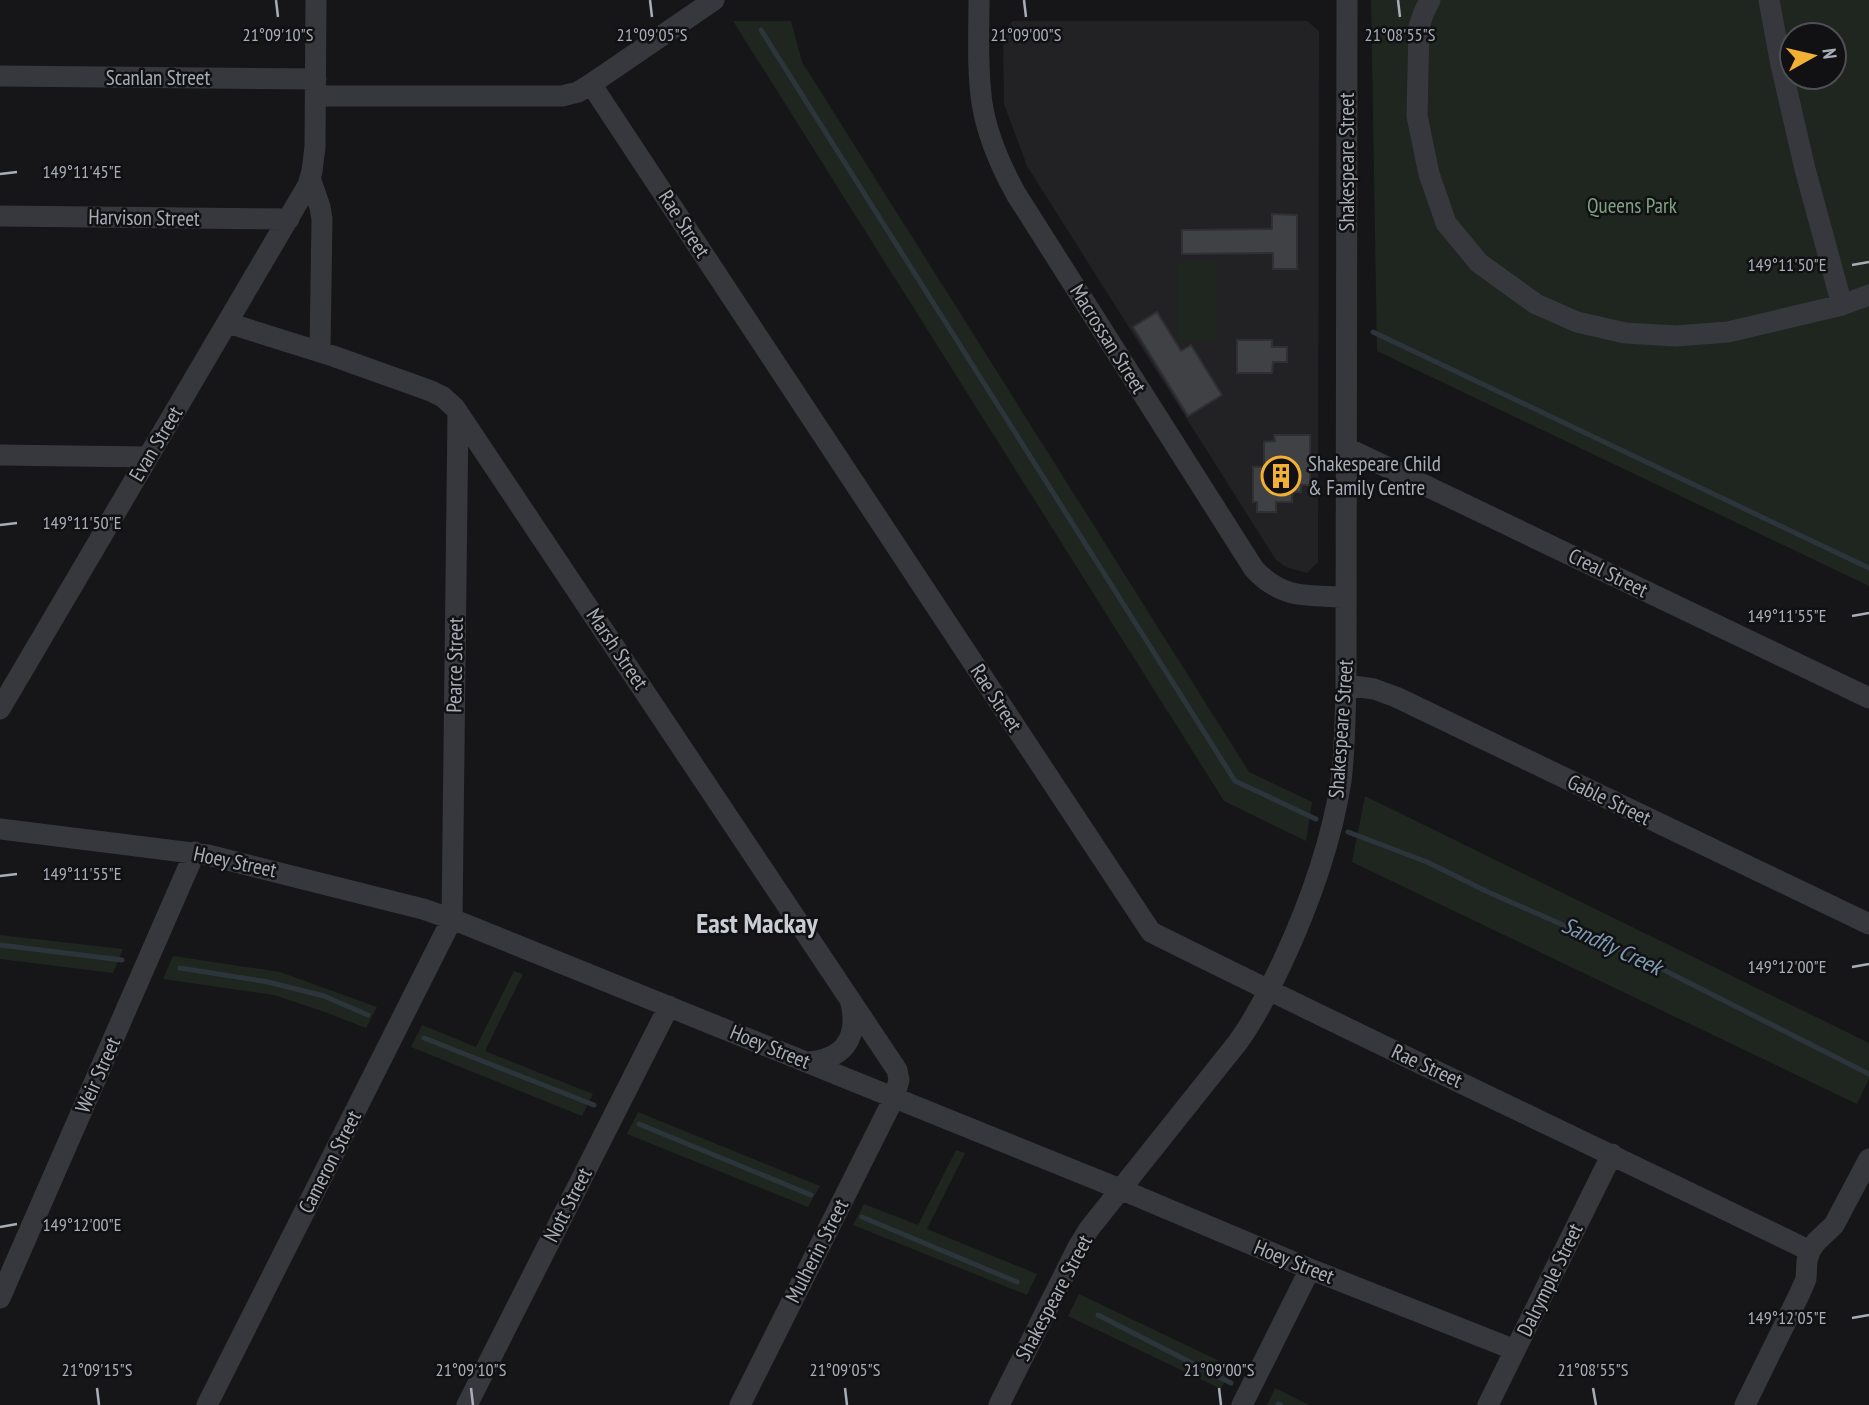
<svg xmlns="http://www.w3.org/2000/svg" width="1869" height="1405" font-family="'PT Sans Narrow',sans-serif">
<rect width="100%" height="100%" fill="#161618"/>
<path fill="#222225" d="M1013,21H1307L1319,31L1318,562L1307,573L1286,567L1276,560L1027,166L1004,104L1003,32Z"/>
<path fill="#1e261f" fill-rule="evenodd" d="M1371,0H1869V586L1377,351ZM1792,35H1834V77H1792Z
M733,21H791L802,62L1249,772L1312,802L1306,841L1224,801Z
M1177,261L1216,262V341L1178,342Z
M1365,796L1869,1043V1079L1857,1104L1352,862Z
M0,935L123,949L113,973L0,959Z
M173,956L280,972L377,1007L366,1028L322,1011L274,995L163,979Z
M514,971L523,974L485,1051L593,1094L582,1116L411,1047L422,1025L476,1047Z
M638,1112L820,1186L808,1207L627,1134Z
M956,1150L965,1153L927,1229L1037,1274L1027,1295L853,1225L864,1204L918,1225Z
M1079,1294L1232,1367L1221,1389L1068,1316Z
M1275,1388L1309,1405H1267Z"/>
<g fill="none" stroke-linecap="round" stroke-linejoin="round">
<path stroke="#2c353c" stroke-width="5" d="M761,30L1235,781L1316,819
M1373,332L1869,568
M1348,832L1427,862L1488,892L1652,964L1869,1074
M0,945L122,960
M180,968L268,982L324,996L368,1015
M424,1038L594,1105
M639,1124L811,1195
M862,1217L1017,1282
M1098,1315L1231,1383
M1278,1404L1281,1405"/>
</g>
<path fill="#404145" stroke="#303034" stroke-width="2" d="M1272,214L1297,215V269H1273V253L1182,254V230L1272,229Z
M1157,312L1181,351L1191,345L1222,395L1188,416L1133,327Z
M1237,340H1272V347H1287V362H1273L1272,373H1237Z
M1274,435H1310V485H1301V492H1292V502H1276V512H1257V502H1253V467H1264V442L1275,441Z"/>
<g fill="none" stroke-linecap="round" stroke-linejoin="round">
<path stroke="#37383d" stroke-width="21" d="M979,0C979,34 977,69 982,103C987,135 1000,165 1016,194L1254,569C1283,600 1307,595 1346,597
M1430,0L1424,12L1419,27L1417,116L1429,174L1446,223L1479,263L1536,304L1577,322L1625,333L1676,336L1728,332L1842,305L1869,295
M1769,0L1781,65L1805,169L1842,305
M0,76L316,79
M591,84L714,0
M316,96H562L578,92L591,84L1151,932C1369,1041 1591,1144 1810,1251
M310,178L320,207L322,219L320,351
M0,216L289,219
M228,323L333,356L431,391L443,397L455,408L897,1070L899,1080L894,1098L740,1405
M1347,448L1869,698
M0,455L148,457
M1346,685L1374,689L1396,697L1869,924
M0,709L308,185L312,171L315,147L316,0
M0,829L208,855L423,909L452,919L1120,1189L1310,1269L1515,1350
M806,1062C843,1060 859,1039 851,1003
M0,1298L195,852
M207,1405L452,919L458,412
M467,1405L669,1006
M999,1405L1078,1247L1089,1229L1238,1042C1256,1017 1269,990 1282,963C1309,905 1331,845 1341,781C1345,750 1345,717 1346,685L1347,0
M1242,1405L1310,1269
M1488,1405L1612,1154
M1745,1405L1800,1293L1806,1279L1807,1261L1810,1251L1816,1242L1834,1225L1869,1159"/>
</g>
<path fill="none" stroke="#a8adb8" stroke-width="2.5" d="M276,0L278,17M650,0L652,17M1024,0L1026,17M1398,0L1400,17M0,174L17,172M1852,265L1869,262M0,525L17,523M1852,616L1869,613M0,876L17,874M1852,967L1869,964M0,1227L17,1224M1852,1318L1869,1315M97,1388L99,1405M471,1388L473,1405M845,1388L847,1405M1219,1388L1221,1405M1593,1388L1596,1405"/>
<defs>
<symbol id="building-ring" viewBox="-11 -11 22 22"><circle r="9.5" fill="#111113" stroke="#f2b134" stroke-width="1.5"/><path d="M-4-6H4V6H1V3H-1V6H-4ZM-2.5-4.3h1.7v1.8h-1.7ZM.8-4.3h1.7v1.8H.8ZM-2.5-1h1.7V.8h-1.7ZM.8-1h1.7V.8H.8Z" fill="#f2b134"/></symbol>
</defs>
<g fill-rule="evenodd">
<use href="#building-ring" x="1259" y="454" width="44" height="44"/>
</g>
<g text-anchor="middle" stroke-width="5" stroke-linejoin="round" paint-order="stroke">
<g font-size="21" fill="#a8adb8" stroke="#111113">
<text x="158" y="85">Scanlan Street</text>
<text transform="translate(1347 162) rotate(-90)" y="7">Shakespeare Street</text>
<text transform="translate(144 218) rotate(1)" y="7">Harvison Street</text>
<text transform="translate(684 224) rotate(57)" y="7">Rae Street</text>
<text transform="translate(1108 339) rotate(58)" y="7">Macrossan Street</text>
<text transform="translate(156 444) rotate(-59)" y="7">Evan Street</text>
<text transform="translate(1608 573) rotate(26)" y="7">Creal Street</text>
<text transform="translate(617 649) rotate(56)" y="7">Marsh Street</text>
<text transform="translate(455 665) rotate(-89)" y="7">Pearce Street</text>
<text transform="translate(996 698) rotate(57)" y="7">Rae Street</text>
<text transform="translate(1341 729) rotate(-86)" y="7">Shakespeare Street</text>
<text transform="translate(1609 800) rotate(26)" y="7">Gable Street</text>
<text transform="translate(235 862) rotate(12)" y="7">Hoey Street</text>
<text transform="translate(770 1047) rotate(22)" y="7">Hoey Street</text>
<text transform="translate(1427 1066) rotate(25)" y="7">Rae Street</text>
<text transform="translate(98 1075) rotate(-66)" y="7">Weir Street</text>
<text transform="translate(330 1162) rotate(-63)" y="7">Cameron Street</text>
<text transform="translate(568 1205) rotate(-63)" y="7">Nott Street</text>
<text transform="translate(817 1251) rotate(-63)" y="7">Mulherin Street</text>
<text transform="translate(1294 1262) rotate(22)" y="7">Hoey Street</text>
<text transform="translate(1550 1280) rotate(-64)" y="7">Dalrymple Street</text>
<text transform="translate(1054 1298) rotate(-62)" y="7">Shakespeare Street</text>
</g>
<g font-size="21" fill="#7fa381" stroke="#111113">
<text x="1632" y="213">Queens Park</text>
</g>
<g font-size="21" fill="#a8adb8" stroke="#111113" text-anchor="start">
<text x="1308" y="471">Shakespeare Child<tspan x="1308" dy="24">&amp; Family Centre</tspan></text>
</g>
<g font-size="23" font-style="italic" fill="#7f9bb3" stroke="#111113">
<text transform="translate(1612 946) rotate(25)" y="8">Sandfly Creek</text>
</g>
<g font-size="28" font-weight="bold" fill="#c9ccd4" stroke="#111113">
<text x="757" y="933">East Mackay</text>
</g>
</g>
<g font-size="18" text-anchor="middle" fill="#a8adb8" stroke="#111113" stroke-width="5" stroke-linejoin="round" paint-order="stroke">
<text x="278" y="41">21°09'10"S</text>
<text x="652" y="41">21°09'05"S</text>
<text x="1026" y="41">21°09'00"S</text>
<text x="1400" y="41">21°08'55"S</text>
<text x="82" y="178">149°11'45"E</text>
<text x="1787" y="271">149°11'50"E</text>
<text x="82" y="529">149°11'50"E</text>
<text x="1787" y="622">149°11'55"E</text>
<text x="82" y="880">149°11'55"E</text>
<text x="1787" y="973">149°12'00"E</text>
<text x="82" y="1231">149°12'00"E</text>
<text x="1787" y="1324">149°12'05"E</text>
<text x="97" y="1376">21°09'15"S</text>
<text x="471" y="1376">21°09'10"S</text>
<text x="845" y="1376">21°09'05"S</text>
<text x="1219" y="1376">21°09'00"S</text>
<text x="1593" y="1376">21°08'55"S</text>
</g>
<g transform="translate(1813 56) rotate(82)"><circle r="33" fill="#111113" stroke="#4d4f55" stroke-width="2"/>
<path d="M0-5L12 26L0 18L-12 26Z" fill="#f2b134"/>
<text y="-10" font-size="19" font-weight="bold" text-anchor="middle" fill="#a8adb8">N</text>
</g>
</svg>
